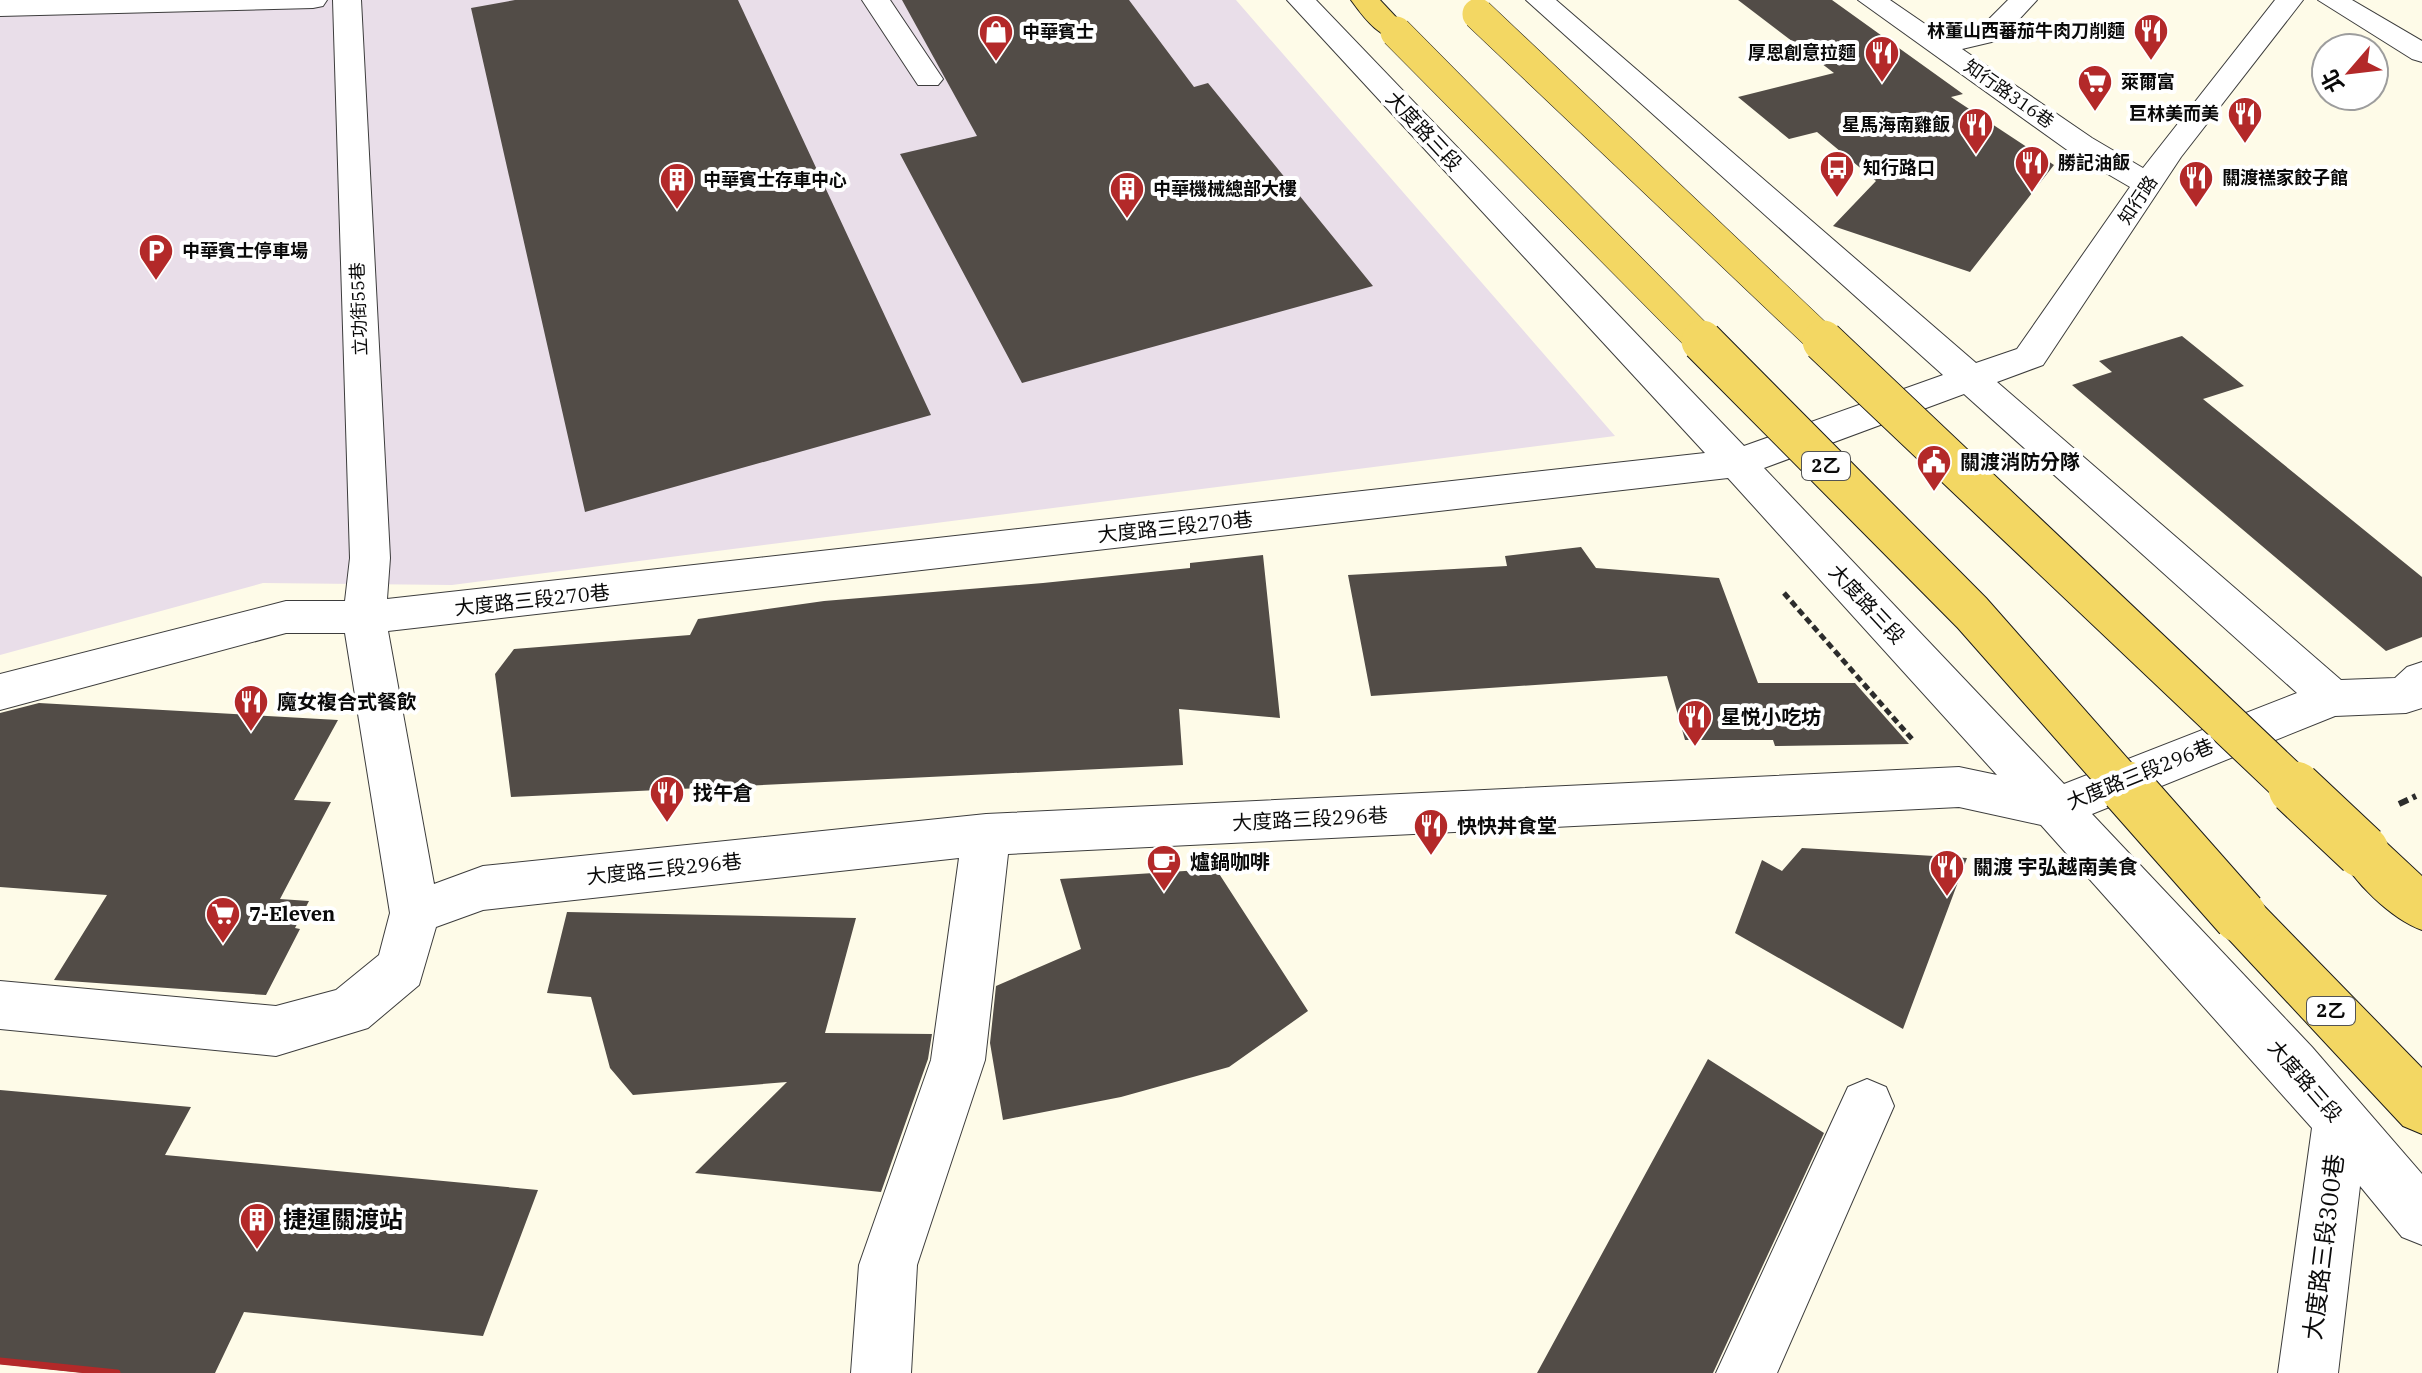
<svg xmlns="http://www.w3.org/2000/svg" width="2422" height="1373" font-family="'IBM Plex Serif','Noto Sans TC',serif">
<rect width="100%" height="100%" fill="#fefbe8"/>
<path fill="#e9dee9" d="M0,0H1236L1615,436L452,585L263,583L0,655Z"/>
<path fill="#524c47" d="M515,0H738L931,415L585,512L471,8Z
M902,0H1129L1194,87L1208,83L1373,286L1022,383L900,154L977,136Z
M1738,0H1832L1963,94L1951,97L2054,165L1970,272L1833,226L1876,181L1817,132L1789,139L1738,97L1834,73Z
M2182,336L2244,386L2203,399L2422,577V637L2386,651L2072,385L2112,372L2099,361Z
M1581,547L1596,568L1719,578L1758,683H1855L1909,744L1775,746L1773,740H1685L1667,676L1371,696L1348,575L1507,566L1505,556Z
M1263,555L1280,718L1179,709L1183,765L511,797L495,674L514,649L690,635L698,619L824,601L1043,583L1190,568V563Z
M39,703L338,720L294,800L331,802L280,899L309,901L295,928L300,929L266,995L54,980L107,895L0,887V713Z
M1802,848L1967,858L1903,1029L1735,933L1762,860L1782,871Z
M1216,869L1308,1011L1229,1067L1121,1097L1003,1120L990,1043L996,986L1081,949L1060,879Z
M567,912L856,918L825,1033L932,1034L928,1059L881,1192L695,1173L787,1082L633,1095L610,1068L591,997L547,993Z
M1708,1059L1824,1133L1713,1373H1537Z
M0,1090L191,1107L165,1155L538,1190L483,1336L244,1312L215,1373H85L0,1364Z"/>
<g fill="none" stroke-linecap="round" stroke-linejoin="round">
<defs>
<path id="minor" d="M0,0H327L323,6L313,8L0,16Z
M333,0H361L390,558L387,599L1705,453L1287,0H1316L1744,446L1943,375L1526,0H1556L1976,363L2017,349L2130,187L2070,152L1858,0H1890L1944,37L1980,28L2008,0H2037L2000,40L1962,49L2092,138L2143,168L2275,0H2303L2181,157L2043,365L1997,382L2341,680L2395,678L2407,667L2422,662V708L2406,713L2335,716L2092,814L2312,1047L2422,1174V1245L2402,1237L2360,1186L2338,1373H2278L2312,1128L2041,825L1959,807L1008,854L985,1060L917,1265L911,1373H851L859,1265L931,1060L959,858L483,910L436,927L419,985L368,1028L276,1056L0,1029V981L276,1006L336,990L379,955L390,913L345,633H286L0,710V674L286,601H345L350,558ZM1964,394L2297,693L2064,784L1764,468ZM1728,478L1997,775L1959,767L986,814L483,866L434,884L388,631Z
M862,0H890L943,79L938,85H918Z
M2318,0H2352L2422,41V62L2412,59Z
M1867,1079L1886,1087L1894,1106L1777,1373H1716L1848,1087Z"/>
<path id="major" d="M1351,0H1380L1410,32L1406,38C1383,44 1364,18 1351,0Z
M2362,830L2379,836L2422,876V930C2391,919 2352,881 2338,851L2345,836Z
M2240,894L2258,900L2422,1068V1134L2403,1126L2222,932L2215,916L2222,900Z"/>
</defs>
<use href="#minor" stroke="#3d3d3d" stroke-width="2"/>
<use href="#major" stroke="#1b1b1b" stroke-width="2"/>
<path stroke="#2c2c2c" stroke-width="5" stroke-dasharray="7 4" stroke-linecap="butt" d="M1784,593L1912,739"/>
<path stroke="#2c2c2c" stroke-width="6" stroke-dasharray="10 5" stroke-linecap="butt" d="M2399,804L2416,796"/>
<use href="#minor" fill="#fff" fill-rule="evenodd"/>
<use href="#major" fill="#f3d763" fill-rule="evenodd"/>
<path stroke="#b32929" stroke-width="7" d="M0,1361L117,1373"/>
<defs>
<path id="major-bridge-far2" d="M1478,14L1825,343
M1396,32L1704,343"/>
<path id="major-bridge-far1" d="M1702,341L1972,613L2128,790
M1823,341L2297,790"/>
<path id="major-bridge" d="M2127,788L2240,916
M2295,788L2362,851"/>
</defs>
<use href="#major-bridge-far2" stroke="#1b1b1b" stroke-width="32" stroke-linecap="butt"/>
<use href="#major-bridge-far1" stroke="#1b1b1b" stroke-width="43" stroke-linecap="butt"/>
<use href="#major-bridge" stroke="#1b1b1b" stroke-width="55" stroke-linecap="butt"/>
<use href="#major-bridge-far2" stroke="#f3d763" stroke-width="31"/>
<use href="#major-bridge-far1" stroke="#f3d763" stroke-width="41"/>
<use href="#major-bridge" stroke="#f3d763" stroke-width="53"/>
</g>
<defs>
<symbol id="restaurant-pin" viewBox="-11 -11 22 30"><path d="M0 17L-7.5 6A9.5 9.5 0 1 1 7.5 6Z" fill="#b32929" stroke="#fff"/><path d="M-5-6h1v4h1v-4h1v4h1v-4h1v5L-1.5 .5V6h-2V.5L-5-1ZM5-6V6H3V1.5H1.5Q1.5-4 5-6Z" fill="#fff"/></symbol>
<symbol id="shop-pin" viewBox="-11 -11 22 30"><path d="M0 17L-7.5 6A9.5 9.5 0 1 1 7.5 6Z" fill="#b32929" stroke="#fff"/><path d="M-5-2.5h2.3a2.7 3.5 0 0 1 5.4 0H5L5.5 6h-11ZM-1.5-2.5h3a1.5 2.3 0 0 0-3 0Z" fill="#fff"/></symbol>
<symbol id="supermarket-pin" viewBox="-11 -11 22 30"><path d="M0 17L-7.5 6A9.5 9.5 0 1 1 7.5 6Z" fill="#b32929" stroke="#fff"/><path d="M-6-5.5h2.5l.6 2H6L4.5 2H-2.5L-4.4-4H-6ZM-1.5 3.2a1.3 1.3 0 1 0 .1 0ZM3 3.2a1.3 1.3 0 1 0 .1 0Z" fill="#fff"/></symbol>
<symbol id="bus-pin" viewBox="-11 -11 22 30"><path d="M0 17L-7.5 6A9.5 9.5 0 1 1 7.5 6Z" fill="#b32929" stroke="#fff"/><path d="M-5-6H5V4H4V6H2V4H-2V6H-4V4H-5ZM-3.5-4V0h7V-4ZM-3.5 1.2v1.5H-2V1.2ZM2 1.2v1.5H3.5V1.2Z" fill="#fff"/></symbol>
<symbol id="building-pin" viewBox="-11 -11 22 30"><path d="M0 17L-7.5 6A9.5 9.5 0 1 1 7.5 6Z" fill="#b32929" stroke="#fff"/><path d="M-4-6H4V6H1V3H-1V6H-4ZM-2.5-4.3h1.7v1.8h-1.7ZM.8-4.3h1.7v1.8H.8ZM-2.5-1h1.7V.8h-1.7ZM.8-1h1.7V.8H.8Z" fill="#fff"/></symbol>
<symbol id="parking-pin" viewBox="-11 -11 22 30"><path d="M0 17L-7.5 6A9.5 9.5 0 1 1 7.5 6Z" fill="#b32929" stroke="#fff"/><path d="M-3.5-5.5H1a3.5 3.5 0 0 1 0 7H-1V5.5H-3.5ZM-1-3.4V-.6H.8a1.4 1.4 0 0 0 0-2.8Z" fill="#fff"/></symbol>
<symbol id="civic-pin" viewBox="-11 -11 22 30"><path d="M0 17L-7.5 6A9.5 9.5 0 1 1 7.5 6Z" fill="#b32929" stroke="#fff"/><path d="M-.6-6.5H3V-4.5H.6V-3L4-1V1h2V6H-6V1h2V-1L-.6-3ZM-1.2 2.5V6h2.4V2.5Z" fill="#fff"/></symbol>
<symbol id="cafe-pin" viewBox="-11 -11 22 30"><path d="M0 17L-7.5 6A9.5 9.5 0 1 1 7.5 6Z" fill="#b32929" stroke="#fff"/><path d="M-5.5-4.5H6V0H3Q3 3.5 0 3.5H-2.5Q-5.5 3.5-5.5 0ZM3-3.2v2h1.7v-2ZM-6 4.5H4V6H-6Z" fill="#fff"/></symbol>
</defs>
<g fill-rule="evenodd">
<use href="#restaurant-pin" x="2131" y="11" width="40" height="54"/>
<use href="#shop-pin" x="976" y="12" width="40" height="54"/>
<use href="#restaurant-pin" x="1862" y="33" width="40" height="54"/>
<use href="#supermarket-pin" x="2075" y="62" width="40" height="54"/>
<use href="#restaurant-pin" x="2225" y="94" width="40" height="54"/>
<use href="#restaurant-pin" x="1956" y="105" width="40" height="54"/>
<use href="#restaurant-pin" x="2012" y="143" width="40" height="54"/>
<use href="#bus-pin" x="1817" y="148" width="40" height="54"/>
<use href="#restaurant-pin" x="2176" y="158" width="40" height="54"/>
<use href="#building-pin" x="657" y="160" width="40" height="54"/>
<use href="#building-pin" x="1107" y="169" width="40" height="54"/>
<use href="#parking-pin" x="136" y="231" width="40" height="54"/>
<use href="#civic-pin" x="1914" y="442" width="40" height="54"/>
<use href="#restaurant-pin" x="231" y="682" width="40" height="54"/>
<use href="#restaurant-pin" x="1675" y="697" width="40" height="54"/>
<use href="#restaurant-pin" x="647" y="773" width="40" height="54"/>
<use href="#restaurant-pin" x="1411" y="806" width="40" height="54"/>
<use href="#cafe-pin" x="1144" y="842" width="40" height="54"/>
<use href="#restaurant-pin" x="1927" y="847" width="40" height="54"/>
<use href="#supermarket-pin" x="203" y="894" width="40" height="54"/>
<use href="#building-pin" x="237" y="1200" width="40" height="54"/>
</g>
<g text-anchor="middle" stroke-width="8" stroke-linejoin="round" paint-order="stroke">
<g font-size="18" font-weight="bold" fill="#0a0a0a" stroke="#fff" text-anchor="start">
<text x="2125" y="37" text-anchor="end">林董山西蕃茄牛肉刀削麵</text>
<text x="1022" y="38">中華賓士</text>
<text x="1856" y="59" text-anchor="end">厚恩創意拉麵</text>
<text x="2121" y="88">萊爾富</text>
<text x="2219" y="120" text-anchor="end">巨林美而美</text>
<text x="1950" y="131" text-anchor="end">星馬海南雞飯</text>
<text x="2058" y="169">勝記油飯</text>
<text x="1863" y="174">知行路口</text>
<text x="2222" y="184">關渡禚家餃子館</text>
<text x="703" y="186">中華賓士存車中心</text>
<text x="1153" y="195">中華機械總部大樓</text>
<text x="182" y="257">中華賓士停車場</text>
</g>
<g font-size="18" fill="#0a0a0a" stroke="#fff">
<text transform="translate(2009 94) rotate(35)" y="6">知行路316巷</text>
<text transform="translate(2138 200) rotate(-56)" y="6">知行路</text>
<text transform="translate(359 309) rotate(-92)" y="6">立功街55巷</text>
</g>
<g fill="#fff" stroke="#545454" stroke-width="2">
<rect x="1802" y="452" width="48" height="28" rx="6"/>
<rect x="2307" y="997" width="48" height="28" rx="6"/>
</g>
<g font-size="18" font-weight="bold" fill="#0a0a0a">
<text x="1826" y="472">2乙</text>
<text x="2331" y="1017">2乙</text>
</g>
<g font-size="20" fill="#0a0a0a" stroke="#fff">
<text transform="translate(1424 131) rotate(47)" y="7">大度路三段</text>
<text transform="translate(1175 527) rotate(-6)" y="7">大度路三段270巷</text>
<text transform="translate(532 600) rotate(-6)" y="7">大度路三段270巷</text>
<text transform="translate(1867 604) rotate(47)" y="7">大度路三段</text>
<text transform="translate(2140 774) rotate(-22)" y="7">大度路三段296巷</text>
<text transform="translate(1310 819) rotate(-3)" y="7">大度路三段296巷</text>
<text transform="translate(664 869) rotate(-6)" y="7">大度路三段296巷</text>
<text transform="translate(2305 1081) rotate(49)" y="7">大度路三段</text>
</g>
<g font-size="20" font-weight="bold" fill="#0a0a0a" stroke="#fff" text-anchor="start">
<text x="1960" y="469">關渡消防分隊</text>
<text x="277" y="709">魔女複合式餐飲</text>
<text x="1721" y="724">星悦小吃坊</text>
<text x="693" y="800">找午倉</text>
<text x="1457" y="833">快快丼食堂</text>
<text x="1190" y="869">爐鍋咖啡</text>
<text x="1973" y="874">關渡 宇弘越南美食</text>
<text x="249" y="921">7-Eleven</text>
</g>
<g font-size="24" font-weight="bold" fill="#0a0a0a" stroke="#fff" text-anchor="start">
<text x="283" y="1228">捷運關渡站</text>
</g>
<g font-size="24" fill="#0a0a0a" stroke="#fff">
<text transform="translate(2324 1247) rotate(-83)" y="8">大度路三段300巷</text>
</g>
</g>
<g transform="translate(2350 72) rotate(242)"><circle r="38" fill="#ffffff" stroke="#9d9d9d" stroke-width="2"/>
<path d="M0-6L14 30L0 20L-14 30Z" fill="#b32929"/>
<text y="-12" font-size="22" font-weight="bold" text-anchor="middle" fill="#0a0a0a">北</text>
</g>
</svg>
